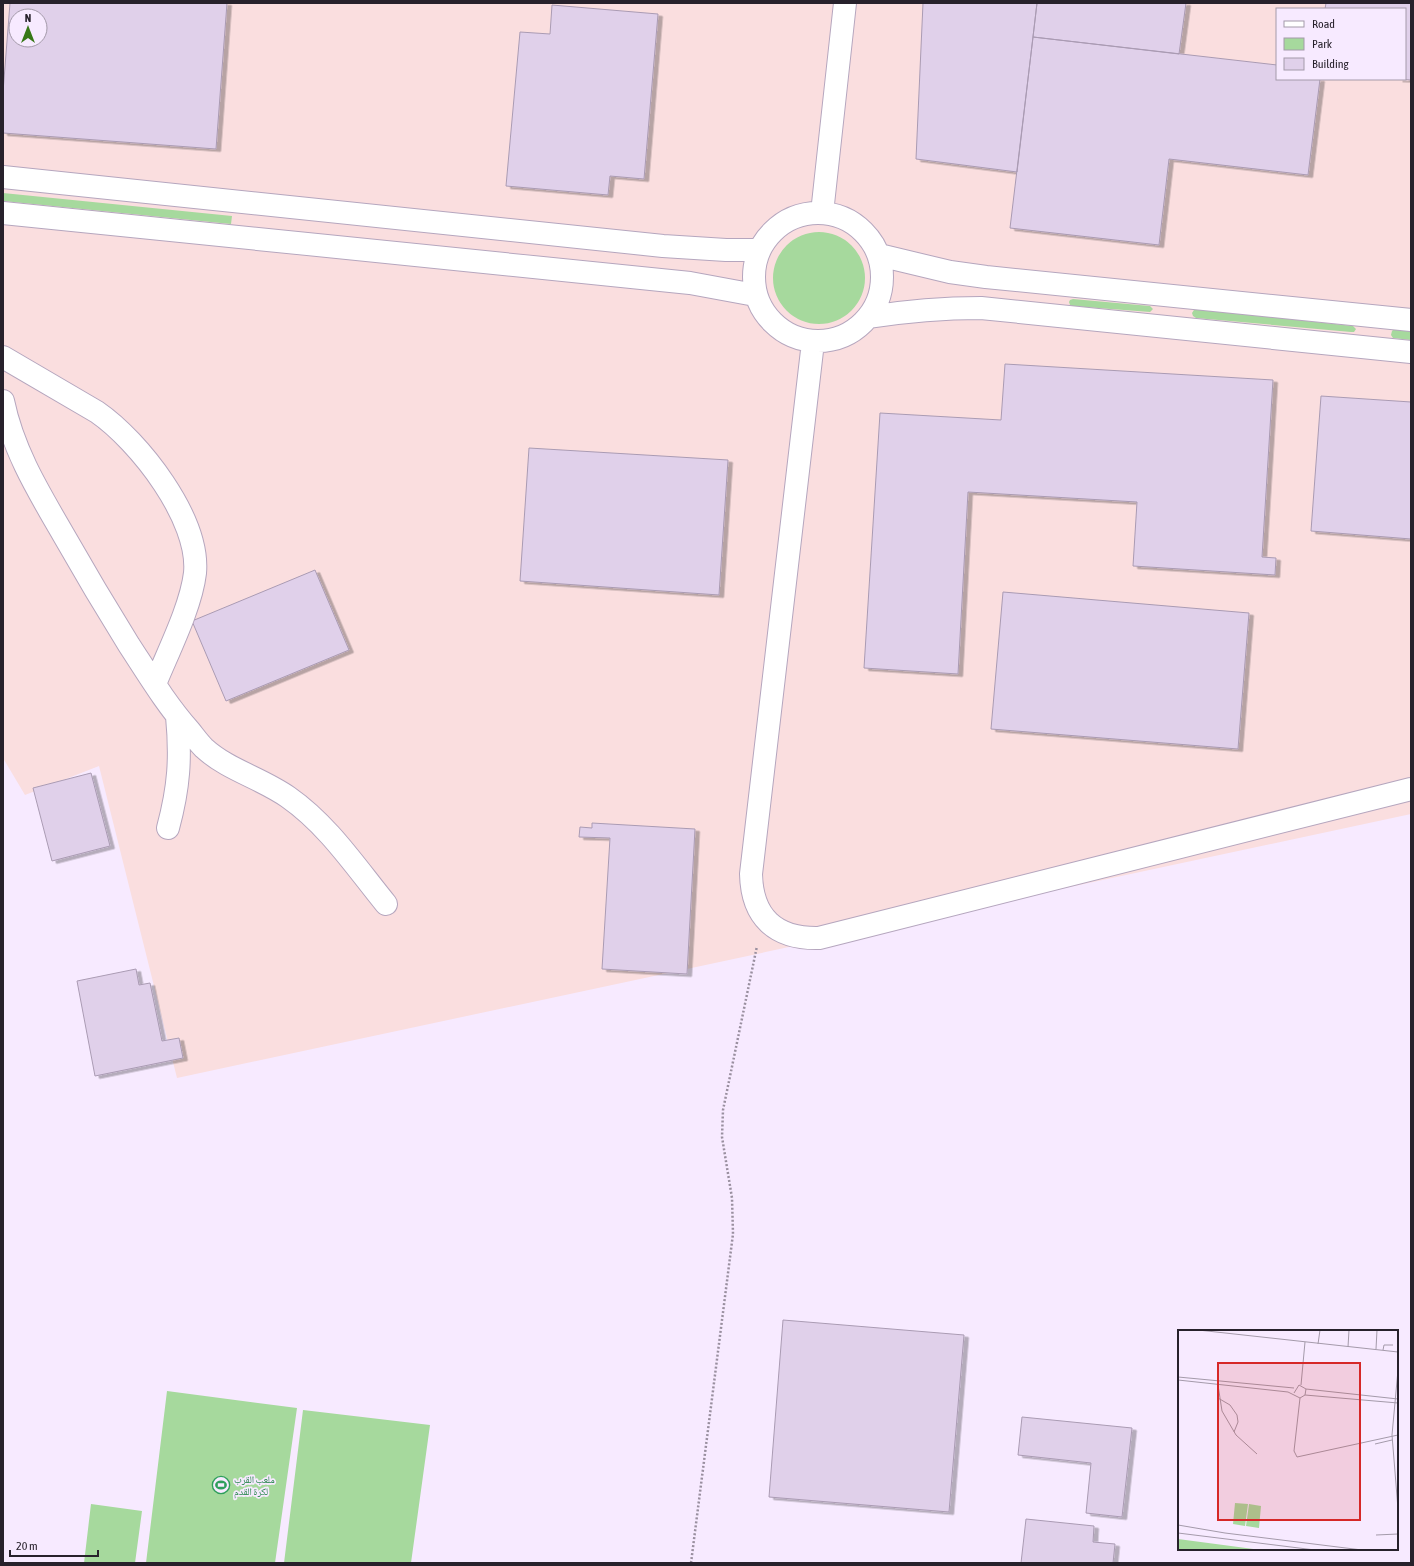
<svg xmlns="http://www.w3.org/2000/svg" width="1414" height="1566" font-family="'Asap Condensed','Noto Naskh Arabic',sans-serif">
<defs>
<filter id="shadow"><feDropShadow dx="4.5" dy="2.5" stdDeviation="0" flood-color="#0004"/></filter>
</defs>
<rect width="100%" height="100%" fill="#f7eaff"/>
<path fill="#fadedf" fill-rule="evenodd" d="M3,3H1411V814L177,1078L99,766L25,795L3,758ZM1277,9H1405V79H1277ZM16,16H40V40H16Z"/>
<path fill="#a6d99d" d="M3,193L232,216L231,224L3,201Z
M773 278a46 46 0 1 1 92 0a46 46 0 1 1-92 0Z
M1073,299L1150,306L1153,309L1150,312L1072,306L1070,305L1069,302L1070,300Z
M1198,309L1353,326L1356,329L1354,332H1351L1196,318L1193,316L1192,313L1194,310Z
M1394,329L1411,330V340L1393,338L1391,335L1392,331Z
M167,1391L297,1408L275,1563H146Z
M303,1410L430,1425L411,1563H284Z
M91,1504L142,1511L135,1563H84Z"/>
<path fill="#e0d0ea" stroke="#aa9bb3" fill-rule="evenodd" filter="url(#shadow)" d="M10,3H227L216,149L3,133V92ZM16,16H40V40H16Z
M923,3H1037L1017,172L916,159Z
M1037,3H1186L1179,54L1033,37Z
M1326,3H1411V80L1398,79H1405V9H1325Z
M552,5L658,14L644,179L610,176L608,195L506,186L520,32L550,34Z
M1033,37L1277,65V79H1320L1308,175L1169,159L1159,245L1010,228Z
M1005,364L1273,380L1262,557L1276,558L1275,575L1133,566L1137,502L968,492L958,674L864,668L880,413L1001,420Z
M1321,396L1411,402V539L1311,531Z
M529,448L728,460L719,595L520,581Z
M315,570L349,650L226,701L192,621Z
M1003,592L1249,613L1238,749L991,729Z
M91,773L110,846L52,861L33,788Z
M592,823L695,829L687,974L602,969L610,838L579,837L580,827L592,828Z
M136,969L139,985L150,983L162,1041L179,1038L183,1058L95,1076L77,981Z
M783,1320L964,1335L949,1512L769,1497Z
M1022,1417L1132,1428L1122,1517L1086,1513L1091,1463L1018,1455Z
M1026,1519L1094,1526L1093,1542L1115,1544L1113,1563H1021Z"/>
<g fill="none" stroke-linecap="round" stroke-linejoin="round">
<defs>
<path id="minor" d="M3,177L663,246L726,250H759
M754 277a64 64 0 1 1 128 0a64 64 0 1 1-128 0Z
M3,213L690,283L755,295
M822,213L845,3
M879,255L950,272L986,277L1411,320
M869,317C907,311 943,308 981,308L1411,352
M813,342L751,874C752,917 775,939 819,938L1411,789
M3,357L97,412C139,441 200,519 195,573C191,607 168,652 155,684
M3,401C13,450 38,491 63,534C84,571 106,608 129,645C148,674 166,704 189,730C194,736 198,742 204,748C228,770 261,778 288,797C328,825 355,866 386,904
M168,828C179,787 181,758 177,716"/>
</defs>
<use href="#minor" stroke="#b5a6be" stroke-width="24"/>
<path stroke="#998f9f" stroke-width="2.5" stroke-dasharray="2 2" stroke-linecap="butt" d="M691,1563L733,1234L732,1198L722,1137L723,1110L757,946"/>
<use href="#minor" stroke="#fff" stroke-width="22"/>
</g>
<defs>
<symbol id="stadium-ring" viewBox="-11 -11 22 22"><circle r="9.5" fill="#f7eaff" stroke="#2e9e5b" stroke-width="1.5"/><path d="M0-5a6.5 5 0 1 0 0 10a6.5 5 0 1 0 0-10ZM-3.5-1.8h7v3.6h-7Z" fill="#2e9e5b"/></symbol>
</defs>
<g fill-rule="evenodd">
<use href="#stadium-ring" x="211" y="1475" width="20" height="20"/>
</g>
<g text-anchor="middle" stroke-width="3.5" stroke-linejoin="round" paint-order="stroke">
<g font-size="10" fill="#27864d" stroke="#f7eaff" text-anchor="start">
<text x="234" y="1483">ملعب القرب<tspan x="234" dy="12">لكرة القدم</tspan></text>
</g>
</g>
<g transform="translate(1178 1330)">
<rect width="220" height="220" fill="#f7eaff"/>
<path d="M57,173L70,174L67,196L55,194ZM71,174L83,176L81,198L68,196ZM0,209L83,220H0Z" fill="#a6d99d"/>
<path fill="none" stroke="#a49aaa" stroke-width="1" d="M20,0L220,22M140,14L142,0M170,17L171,0M198,19L199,0M205,20L206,15H215M220,40L214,105L220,179M0,47L116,58M0,50L110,62L122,68L127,65L128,59L121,55L116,63M40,55L44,81L58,105L79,124M123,55L127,12M128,59L220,69M127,65L220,73M40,68L52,75L59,85L60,92L56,102M122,68L116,121L119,127L220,105M197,114L214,110M0,195L47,203L184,220M0,203L137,220M198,205L220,204"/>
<path fill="#d62828" fill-opacity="0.15" stroke="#d62828" stroke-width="2" d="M40,33H182V190H40Z"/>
<rect width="220" height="220" fill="none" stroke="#27212b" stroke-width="2"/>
</g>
<rect width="1414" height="1566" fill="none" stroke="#27212b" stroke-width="8"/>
<rect x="1276" y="8" width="130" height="72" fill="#f7eaff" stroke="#a49aaa"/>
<rect x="1284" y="21" width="20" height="6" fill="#ffffff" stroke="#a49aaa"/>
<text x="1312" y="28" font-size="12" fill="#27212b">Road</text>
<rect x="1284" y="38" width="20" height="12" fill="#a6d99d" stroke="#a49aaa"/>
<text x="1312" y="48" font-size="12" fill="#27212b">Park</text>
<rect x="1284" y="58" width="20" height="12" fill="#e0d0ea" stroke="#a49aaa"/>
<text x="1312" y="68" font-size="12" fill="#27212b">Building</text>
<g transform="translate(28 28)"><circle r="19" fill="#f7eaff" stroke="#a49aaa"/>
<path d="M0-3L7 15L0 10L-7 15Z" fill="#377817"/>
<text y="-6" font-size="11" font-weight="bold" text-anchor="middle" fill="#27212b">N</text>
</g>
<path d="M10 1550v6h88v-6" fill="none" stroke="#27212b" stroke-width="2"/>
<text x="16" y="1550" font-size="12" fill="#27212b" stroke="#f7eaff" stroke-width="3" paint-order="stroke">20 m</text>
</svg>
